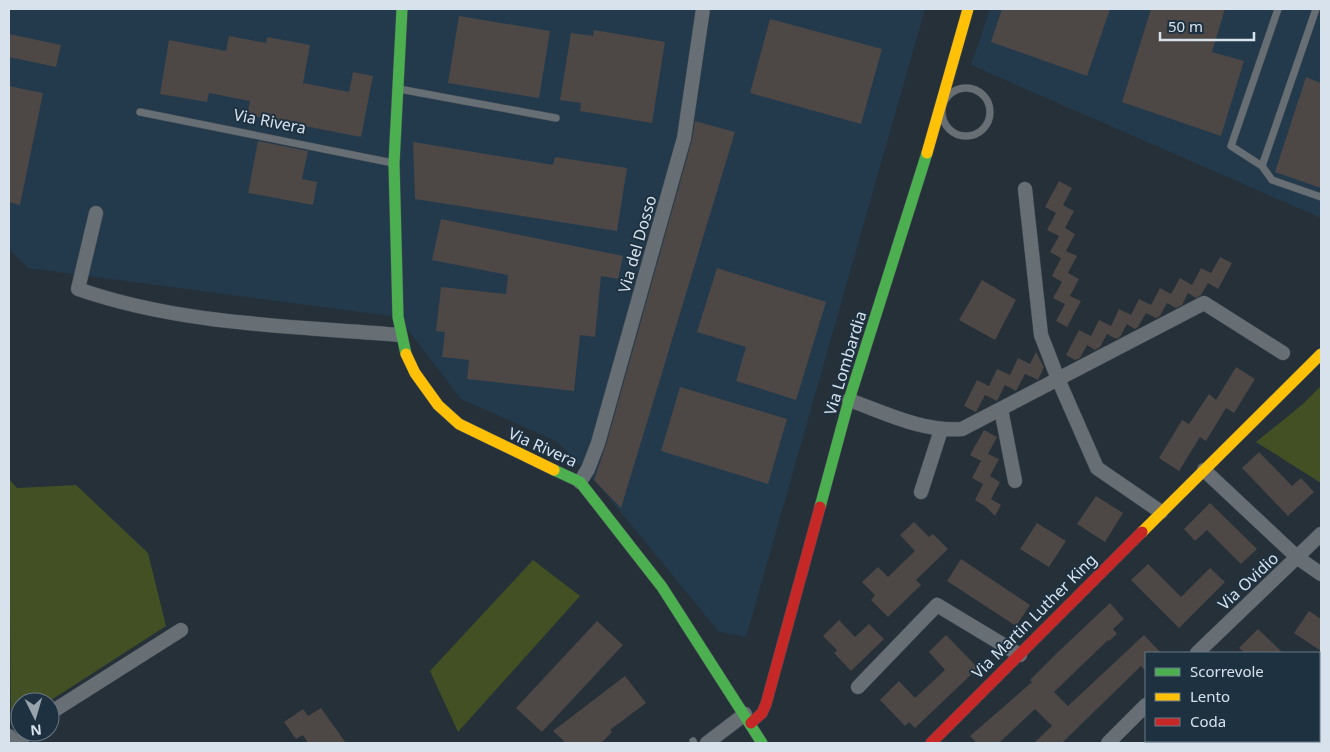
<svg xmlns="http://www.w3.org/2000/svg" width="1330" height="752" font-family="'Noto Sans',sans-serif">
<rect width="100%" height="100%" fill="#263039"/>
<path fill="#233a4c" d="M9,9H925L746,637L719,632L601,488L556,441L461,399L398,317L28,268L9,249Z
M990,9H1321V218L971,65Z"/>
<path fill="#435024" d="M1321,386V483L1256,442L1303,404Z
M9,479L17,488L76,485L148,553L166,626L48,702H20V720L11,725Z
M533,560L580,596L458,732L430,671Z"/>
<path fill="#4d4746" d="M1002,9H1110L1087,76L991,42Z
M1151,9H1225L1212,52L1244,61L1221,136L1122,102Z
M459,16L550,31L539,98L448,83Z
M770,19L882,49L861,124L750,93Z
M594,30L665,42L652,123L580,111L581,103L560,100L571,33L593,36Z
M9,34L61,45L56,67L9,57Z
M229,36L266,43L267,37L310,45L303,83L349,92L353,72L373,76L361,137L247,115L250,101L209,93L207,102L160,94L169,40L226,51Z
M1306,77L1321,83V188L1275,172Z
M9,86L43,93L20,205L9,202Z
M695,121L735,132L621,508L594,480L606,445L692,140Z
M258,141L308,151L302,179L317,182L313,205L248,193Z
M413,142L553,165L555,157L627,168L617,231L415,199Z
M1059,181L1072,188L1063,205L1074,211L1065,228L1075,234L1066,251L1077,256L1068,273L1079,279L1070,296L1081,301L1067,327L1056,321L1065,304L1053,298L1062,282L1052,276L1061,258L1050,252L1059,236L1047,230L1056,213L1045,207Z
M441,219L623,256L618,279L601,276L595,337L580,335L574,391L467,379L469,360L442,357L445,332L436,331L441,287L506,294L508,275L432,260Z
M1220,257L1232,263L1218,289L1208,283L1201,295L1196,298L1188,293L1182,305L1176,308L1167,303L1160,316L1156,318L1146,313L1138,327L1135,329L1127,324L1120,337L1116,339L1107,334L1100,347L1095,350L1087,345L1080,358L1075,360L1066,355L1079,330L1091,336L1099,320L1111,326L1119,309L1131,315L1139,299L1151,305L1160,288L1171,294L1180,278L1192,285L1201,268L1211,273Z
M717,268L826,302L796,400L736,381L746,347L697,332Z
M982,280L1016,300L995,340L959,320Z
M1036,352L1044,367L1038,380L1025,374L1016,391L1005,385L997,401L985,395L976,412L964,406L977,380L989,386L997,369L1010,375L1018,358L1030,364Z
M1236,367L1255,379L1234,413L1226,408L1206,441L1200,437L1179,471L1159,458L1182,420L1189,424L1209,394L1216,400Z
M680,387L787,419L768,484L661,451Z
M984,430L997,437L988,454L999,459L990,476L1000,482L991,499L1001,505L995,516L986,507L975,500L983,484L972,478L981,461L970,455Z
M1259,452L1292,486L1301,478L1314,492L1288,516L1242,468Z
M1096,496L1123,513L1105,542L1077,524Z
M1210,503L1257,549L1241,564L1207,530L1195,541L1184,529Z
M914,522L929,537L933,534L948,549L916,580L921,585L888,617L871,600L875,595L862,582L878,567L888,577L915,551L900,535Z
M1037,523L1066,541L1049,567L1020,549Z
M961,559L1030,605L1016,626L947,581Z
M1148,564L1181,597L1210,568L1225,582L1179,628L1131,580Z
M1110,603L1124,619L1113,629L1117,634L1109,641L1108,640L1054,692L1068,706L1144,635L1161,653H1146V672L1141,666L1062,743H1034L1052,726L1035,709L999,743H977L970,736L1032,682L1030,680L1058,652Z
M1309,611L1321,619V651L1294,633Z
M839,620L855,637L869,624L884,639L851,671L834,653L837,650L823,636Z
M597,621L623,645L542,732L516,708Z
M1258,629L1283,653H1245L1239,648Z
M946,635L978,668L915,728L909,722L905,726L880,700L899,681L915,698L945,670L929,652Z
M625,676L646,703L610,730L612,732L601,743H566L553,731Z
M321,708L346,743H308L303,735L296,739L284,722L303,709L308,716Z"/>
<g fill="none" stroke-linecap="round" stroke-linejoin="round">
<defs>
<path id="lane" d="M1316,9L1262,166L1272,180L1321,197
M942 112a24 24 0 1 1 48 0a24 24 0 1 1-48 0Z
M399,89L556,118
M140,112L393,163
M1262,166L1231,146L1278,9
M693,741L694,743"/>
<path id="street" d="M1025,189L1041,335L1058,379L1097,468L1161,512
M96,213L78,289C181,325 293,326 400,335
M849,400C886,413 922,432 962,429L1204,303L1283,353
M1001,409L1015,481
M1204,470L1298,558L1321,574
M580,482L588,469L598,443L684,138L703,9
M921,492L941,430
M1197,653L1321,534
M858,687L937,605L1020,655
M50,713L181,630
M9,736L16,743
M1292,741L1295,743
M19,743L27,732
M707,743L745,714
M1108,743L1146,705"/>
<path id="fast" d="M402,9L394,163L398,317L406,354
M554,470L580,482L662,587L762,743
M820,507L849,400L927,153"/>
<path id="slow" d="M927,153L968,9
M406,354L415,373L438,405L459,424L554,470
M1142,532L1321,354"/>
<path id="jam" d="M751,723L762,713L766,704L820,507
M931,743L1142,532"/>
</defs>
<use href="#lane" stroke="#444d55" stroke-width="8"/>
<use href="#street" stroke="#444d55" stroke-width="15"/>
<use href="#fast" stroke="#444d55" stroke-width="12"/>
<use href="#slow" stroke="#444d55" stroke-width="12"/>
<use href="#jam" stroke="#444d55" stroke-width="12"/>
<use href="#lane" stroke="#676e74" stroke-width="7"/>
<use href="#street" stroke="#676e74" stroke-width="14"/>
<use href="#fast" stroke="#4caf50" stroke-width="11"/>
<use href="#slow" stroke="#ffc107" stroke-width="11"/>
<use href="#jam" stroke="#c62828" stroke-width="11"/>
</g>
<g text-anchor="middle" stroke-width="4" stroke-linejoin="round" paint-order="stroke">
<g font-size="16" fill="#d7e2ec" stroke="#1e3141">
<text transform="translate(270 121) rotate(11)" y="6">Via Rivera</text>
<text transform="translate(637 244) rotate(-74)" y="6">Via del Dosso</text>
<text transform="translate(845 363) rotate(-73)" y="6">Via Lombardia</text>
<text transform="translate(543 447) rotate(24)" y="6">Via Rivera</text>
<text transform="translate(1248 581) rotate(-43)" y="6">Via Ovidio</text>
<text transform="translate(1034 616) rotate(-45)" y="6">Via Martin Luther King</text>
</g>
</g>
<rect width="1330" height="752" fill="none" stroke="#d7e2ec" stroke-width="20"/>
<rect x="1145" y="652" width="175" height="90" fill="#1e3141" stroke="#687885"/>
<rect x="1155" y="668" width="25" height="8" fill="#4caf50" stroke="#687885"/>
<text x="1190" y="677" font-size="15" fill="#d7e2ec">Scorrevole</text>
<rect x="1155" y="693" width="25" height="8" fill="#ffc107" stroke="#687885"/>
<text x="1190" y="702" font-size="15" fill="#d7e2ec">Lento</text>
<rect x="1155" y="718" width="25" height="8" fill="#c62828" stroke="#687885"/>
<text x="1190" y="727" font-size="15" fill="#d7e2ec">Coda</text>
<g transform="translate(35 717) rotate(175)"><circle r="24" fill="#1e3141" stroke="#687885"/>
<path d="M0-4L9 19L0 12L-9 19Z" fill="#99a4ad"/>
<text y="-8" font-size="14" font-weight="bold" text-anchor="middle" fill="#d7e2ec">N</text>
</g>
<path d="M1160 32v8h94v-8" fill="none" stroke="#d7e2ec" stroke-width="2.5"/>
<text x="1168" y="32" font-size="15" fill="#d7e2ec" stroke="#1e3141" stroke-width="4" paint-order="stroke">50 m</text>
</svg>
